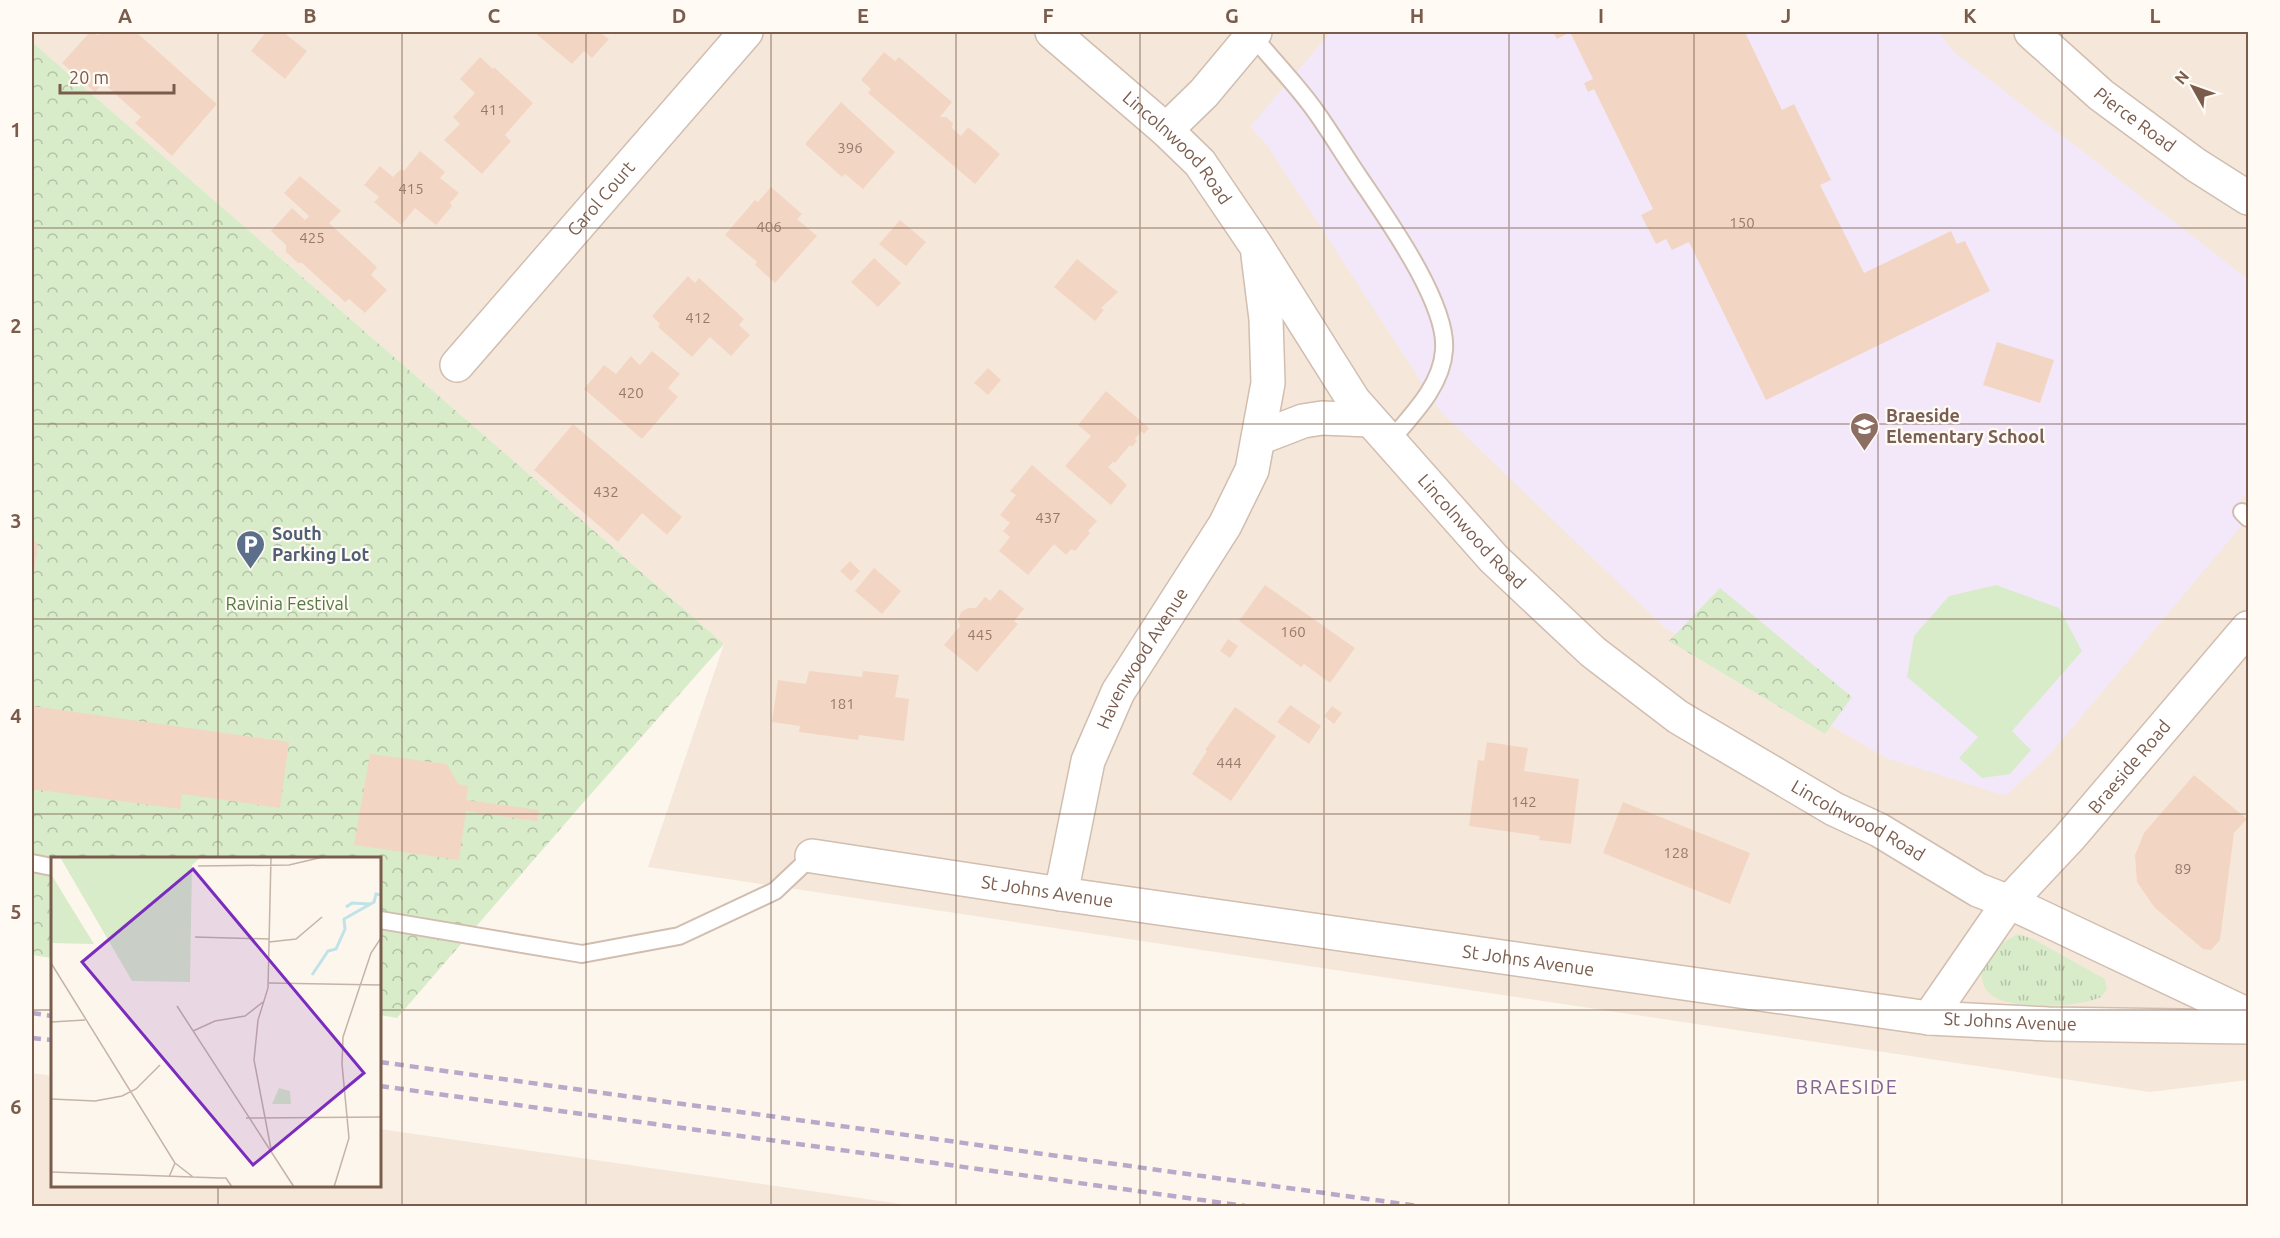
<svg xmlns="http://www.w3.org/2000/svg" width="2280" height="1238" font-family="Ubuntu,sans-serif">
<defs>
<pattern id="grass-tufts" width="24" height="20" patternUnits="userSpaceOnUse" patternTransform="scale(1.5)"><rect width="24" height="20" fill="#d8ecc9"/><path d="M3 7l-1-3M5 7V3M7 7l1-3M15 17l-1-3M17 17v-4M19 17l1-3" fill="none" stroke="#b4c2a5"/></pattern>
<pattern id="park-crowns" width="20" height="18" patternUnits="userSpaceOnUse" patternTransform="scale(1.5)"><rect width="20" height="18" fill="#d8ecc9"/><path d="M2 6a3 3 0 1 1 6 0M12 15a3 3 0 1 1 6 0" fill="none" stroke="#b4c2a5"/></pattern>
</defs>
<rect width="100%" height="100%" fill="#fdf6ec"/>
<path fill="#f5e8da" d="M32,32H2248V1080L2150,1092L648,867L724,644L32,42Z
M32,1073L52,1076V1186H380V1129L915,1206H32Z"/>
<path fill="#f3e8fa" d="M1331,32H1939L1955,53L2248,279V490L2233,511L2243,524L2050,754L2006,796L1886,758L1664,627L1441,412L1267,145L1250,127Z"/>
<path fill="url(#grass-tufts)" d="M2018,934L2033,939L2105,979L2107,990C2103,994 2101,998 2096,999C2073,1007 2009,1011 1990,994C1982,987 1982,978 1981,968L1999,945Z"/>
<path fill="url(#park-crowns)" d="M32,42L724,644L582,804L397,1018L380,1015V858H52V958L32,955Z
M1720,588L1852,697L1825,734L1669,641Z"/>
<path fill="#d8ecc9" d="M1996,585L2059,608L2082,651L2012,731L2031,750L2010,774L1982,778L1959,758L1978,737L1907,677L1914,636L1949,596Z"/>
<path fill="#f3d5c3" d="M90,32L98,35L101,32H136L217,104L172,156L135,123L141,117L103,83L95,92L62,63Z
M266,32H283L307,51L285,79L251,51Z
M534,32H599L609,39L592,58L584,51L572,64Z
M1553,32H1745L1782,110L1794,104L1831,180L1820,185L1864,273L1951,231L1957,244L1965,241L1990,291L1766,400L1689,242L1672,250L1666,239L1656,244L1641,215L1653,209L1594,89L1588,92L1584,83L1593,79L1570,32L1557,39Z
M884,52L895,61L899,57L952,102L940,117H946L953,123L952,128L961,136L968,127L1000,154L975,184L868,93L871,89L861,80Z
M480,57L493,69L494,67L533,103L505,135L511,141L482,174L444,140L460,124L453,117L475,93L460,79Z
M841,102L895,152L863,189L845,174L842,177L805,144Z
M420,151L445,172L440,178L459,193L450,203L452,206L436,225L415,208L401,225L374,202L379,197L364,185L380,166L393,177L401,169L404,171Z
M300,176L341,211L329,223L377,267L371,275L387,290L365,313L349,299L345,302L302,263H298L286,252V245L271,231L292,208L305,220L309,216L284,193Z
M771,187L802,214L797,219L817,236L775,283L755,265L757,262L725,235L755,200L758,202Z
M900,220L926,242L906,266L879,244Z
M874,258L901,283L878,307L851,282Z
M1077,259L1118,292L1101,308L1104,310L1095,321L1054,287Z
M688,276L695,283L699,278L744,319L739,325L750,335L731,356L710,337L692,357L658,327L660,324L652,316Z
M1997,342L2054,360L2040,403L1983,385Z
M652,351L680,374L668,388L678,397L642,439L584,389L604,365L616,374L631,356L640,365Z
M988,368L1001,380L988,395L974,383Z
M1106,391L1149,428L1144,434L1141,431L1135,439L1137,441L1132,447L1130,445L1115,463L1113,462L1108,467L1127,485L1111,505L1065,466L1091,436L1078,425Z
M573,424L682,517L667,535L642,513L618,542L534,470Z
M1032,465L1097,521L1088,531L1090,533L1075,551L1071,549L1066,555L1054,544L1028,575L999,551L1010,537L1003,531L1010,523L1000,515L1016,495L1010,491Z
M32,537L38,545L34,572L32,574Z
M850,561L860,571L851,581L840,571Z
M874,568L901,591L882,614L855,591Z
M1265,585L1355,648L1330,683L1304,664L1301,667L1239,621Z
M1000,589L1024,609L1014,621L1018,624L977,672L944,645L960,626L958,620L961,612L968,608H976L985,597L990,601Z
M1228,639L1238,646L1230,658L1220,651Z
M809,671L862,677L863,671L899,675L895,697L909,699L904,741L859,735L858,740L799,732L800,726L772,722L778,680L806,684Z
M1290,705L1321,726L1309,744L1277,722Z
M32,706L289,742L280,808L182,794L180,809L32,789Z
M1332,706L1342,713L1334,724L1324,716Z
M1235,707L1276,736L1231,801L1192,774L1207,751L1205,750Z
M1487,742L1528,748L1524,771L1579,779L1571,844L1539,840L1540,836L1469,826L1478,760L1484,761Z
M370,754L447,764L458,784L468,786L466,800L539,810L537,821L466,811L459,860L354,845Z
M2194,775L2247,819L2234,833L2220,940L2211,950L2203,949L2154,907L2137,882L2135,855L2144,833Z
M1623,802L1750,853L1730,904L1603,853Z"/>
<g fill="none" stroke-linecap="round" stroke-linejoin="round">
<defs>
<path id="lane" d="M1252,35C1273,61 1297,85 1316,112C1331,133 1344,155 1359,177C1385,216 1448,303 1444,350C1442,386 1411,416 1389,442
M2242,512L2248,518
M32,863L52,867
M380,920L582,954L679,936L775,891L812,856"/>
<g id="street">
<path id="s1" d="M1052,32L1166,130L1200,163L1257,247L1354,401L1494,559L1593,652L1678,717L1834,809L1879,830L1978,890L2009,902L2248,1015"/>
<path id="s2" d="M2031,32L2101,95L2196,165L2248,198"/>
<path d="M1166,130L1204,93L1255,32"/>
<path id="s3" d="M457,365L746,32"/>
<path d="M1259,438L1303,421L1322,418L1370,420"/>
<path id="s4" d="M812,856L1061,894L1929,1018L2048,1024L2248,1027"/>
<path id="s5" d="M1061,894L1088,761L1118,692L1225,525L1252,470L1268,383L1266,319L1258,255"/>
<path id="s6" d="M1929,1018L2009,902L2069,838L2248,628"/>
</g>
</defs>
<use href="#lane" stroke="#d1beb0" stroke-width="20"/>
<use href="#street" stroke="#d1beb0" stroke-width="36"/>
<use href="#lane" stroke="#fff" stroke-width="16"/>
<use href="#street" stroke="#fff" stroke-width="33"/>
<path stroke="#b9a8c9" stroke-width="4.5" stroke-dasharray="9 6" stroke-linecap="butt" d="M32,1013L52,1016
M32,1038L52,1040
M380,1062L1418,1206
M380,1086L1245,1206"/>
</g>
<path fill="none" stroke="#7a5c4d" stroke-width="1.5" stroke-opacity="0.55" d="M218,32V858M402,32V1206M586,32V1206M771,32V1206M956,32V1206M1140,32V1206M1324,32V1206M1509,32V1206M1694,32V1206M1878,32V1206M2062,32V1206M32,228H2248M32,424H2248M32,619H2248M32,814H2248M32,1010H52M380,1010H2248M218,1186V1206"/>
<defs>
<symbol id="school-pin" viewBox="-11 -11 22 30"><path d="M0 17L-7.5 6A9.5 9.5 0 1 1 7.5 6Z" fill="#8d6e63" stroke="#fffaf3"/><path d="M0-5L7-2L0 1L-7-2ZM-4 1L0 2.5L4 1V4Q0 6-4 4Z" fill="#fff"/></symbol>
<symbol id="parking-pin" viewBox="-11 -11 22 30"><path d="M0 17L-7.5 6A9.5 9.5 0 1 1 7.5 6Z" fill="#5c6f8a" stroke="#fffaf3"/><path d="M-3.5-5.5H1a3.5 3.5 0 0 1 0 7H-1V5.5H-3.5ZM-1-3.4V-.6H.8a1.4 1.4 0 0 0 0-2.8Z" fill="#fff"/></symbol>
</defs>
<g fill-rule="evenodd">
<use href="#school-pin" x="1848" y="410" width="33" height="45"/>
<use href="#parking-pin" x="234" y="528" width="33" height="45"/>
</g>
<g text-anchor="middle" stroke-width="4.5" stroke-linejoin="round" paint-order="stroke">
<g font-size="15" fill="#987a6a">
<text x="493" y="115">411</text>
<text x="850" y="153">396</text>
<text x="411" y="194">415</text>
<text x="1742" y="228">150</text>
<text x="769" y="232">406</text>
<text x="312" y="243">425</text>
<text x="698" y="323">412</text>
<text x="631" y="398">420</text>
<text x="606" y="497">432</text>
<text x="1048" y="523">437</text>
<text x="1293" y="637">160</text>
<text x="980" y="640">445</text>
<text x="842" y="709">181</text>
<text x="1229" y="768">444</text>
<text x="1524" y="807">142</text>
<text x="1676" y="858">128</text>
<text x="2183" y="874">89</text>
</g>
<g font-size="18" fill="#7a5c4d" stroke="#fffaf3">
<text dy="6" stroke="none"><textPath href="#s2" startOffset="136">Pierce Road</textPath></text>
<text dy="6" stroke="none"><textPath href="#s1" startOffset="171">Lincolnwood Road</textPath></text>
<text dy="6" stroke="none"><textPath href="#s3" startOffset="220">Carol Court</textPath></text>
<text dy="6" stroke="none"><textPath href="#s1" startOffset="657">Lincolnwood Road</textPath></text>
<text dy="6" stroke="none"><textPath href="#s5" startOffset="252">Havenwood Avenue</textPath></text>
<text dy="6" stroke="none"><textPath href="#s6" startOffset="322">Braeside Road</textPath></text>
<text dy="6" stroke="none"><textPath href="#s1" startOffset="1143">Lincolnwood Road</textPath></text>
<text dy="6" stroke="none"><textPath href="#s4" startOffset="238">St Johns Avenue</textPath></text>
<text dy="6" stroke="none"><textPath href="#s4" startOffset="724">St Johns Avenue</textPath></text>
<text dy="6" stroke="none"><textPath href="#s4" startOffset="1210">St Johns Avenue</textPath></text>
</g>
<g font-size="18" font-weight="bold" fill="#785e54" stroke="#fffaf3" text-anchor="start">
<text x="1886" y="422">Braeside<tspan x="1886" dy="21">Elementary School</tspan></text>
</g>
<g font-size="18" font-weight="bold" fill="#4e5e75" stroke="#fffaf3" text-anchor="start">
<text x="272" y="540">South<tspan x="272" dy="21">Parking Lot</tspan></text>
</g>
<g font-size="18" fill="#537a41" stroke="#fffaf3">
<text x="287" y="610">Ravinia Festival</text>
</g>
<g font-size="20" letter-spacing="1.5" fill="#846695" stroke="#fffaf3">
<text x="1847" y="1094">BRAESIDE</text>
</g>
</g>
<g transform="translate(51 857)">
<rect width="330" height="330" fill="#fdf6ec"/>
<path d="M9,0H150L141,8L139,125L81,124ZM0,17L17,45L43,87L0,86Z" fill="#d8ecc9"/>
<path d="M228,231L239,234L240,247H221Z" fill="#d8ecc9"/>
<path fill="none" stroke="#bfe3e8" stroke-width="3" d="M295,50L301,46L319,47M261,118L277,94L285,92L294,72L293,62L323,45L325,37L330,38"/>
<path fill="none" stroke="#c5b3a7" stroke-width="1.5" d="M220,0L217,131L207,163L203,203L220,292M147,9L238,8L272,0M144,80L218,82M218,85L245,82L271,60M0,106L124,306L118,320M218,126L330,128M126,149L243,330M0,165L34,163M142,174L164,164L194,159L212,145M0,242L44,244L71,239L85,232L109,208M195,261L330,260M124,306L142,320M0,315L169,321H175L181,330M283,330L298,281L291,207L292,180L320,96L330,81"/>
<path fill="#7b2cbf" fill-opacity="0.15" stroke="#7b2cbf" stroke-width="3" d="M142,12L313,216L202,308L31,105Z"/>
<rect width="330" height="330" fill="none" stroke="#7a5c4d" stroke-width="3"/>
</g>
<rect width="2280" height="1238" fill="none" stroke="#fffaf3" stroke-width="66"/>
<g transform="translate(2193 87) rotate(310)" stroke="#fffaf3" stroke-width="4.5" paint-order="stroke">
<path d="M0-4.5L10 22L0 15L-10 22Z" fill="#7a5c4d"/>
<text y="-9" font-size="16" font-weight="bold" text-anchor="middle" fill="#7a5c4d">N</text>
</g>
<path d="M60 84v9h114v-9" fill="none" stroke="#7a5c4d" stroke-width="3"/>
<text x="69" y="84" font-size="18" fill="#7a5c4d" stroke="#fffaf3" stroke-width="4.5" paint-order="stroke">20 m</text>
<rect x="33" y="33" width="2214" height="1172" fill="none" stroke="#7a5c4d" stroke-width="2"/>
<g font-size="20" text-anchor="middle" font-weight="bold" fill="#7a5c4d">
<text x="125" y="23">A</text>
<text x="310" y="23">B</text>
<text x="494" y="23">C</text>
<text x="679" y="23">D</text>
<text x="863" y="23">E</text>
<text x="1048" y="23">F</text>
<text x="1232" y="23">G</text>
<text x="1417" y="23">H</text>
<text x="1601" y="23">I</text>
<text x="1786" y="23">J</text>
<text x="1970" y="23">K</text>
<text x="2155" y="23">L</text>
<text x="16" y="137">1</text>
<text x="16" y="333">2</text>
<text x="16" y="528">3</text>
<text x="16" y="723">4</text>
<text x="16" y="919">5</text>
<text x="16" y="1114">6</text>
</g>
</svg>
